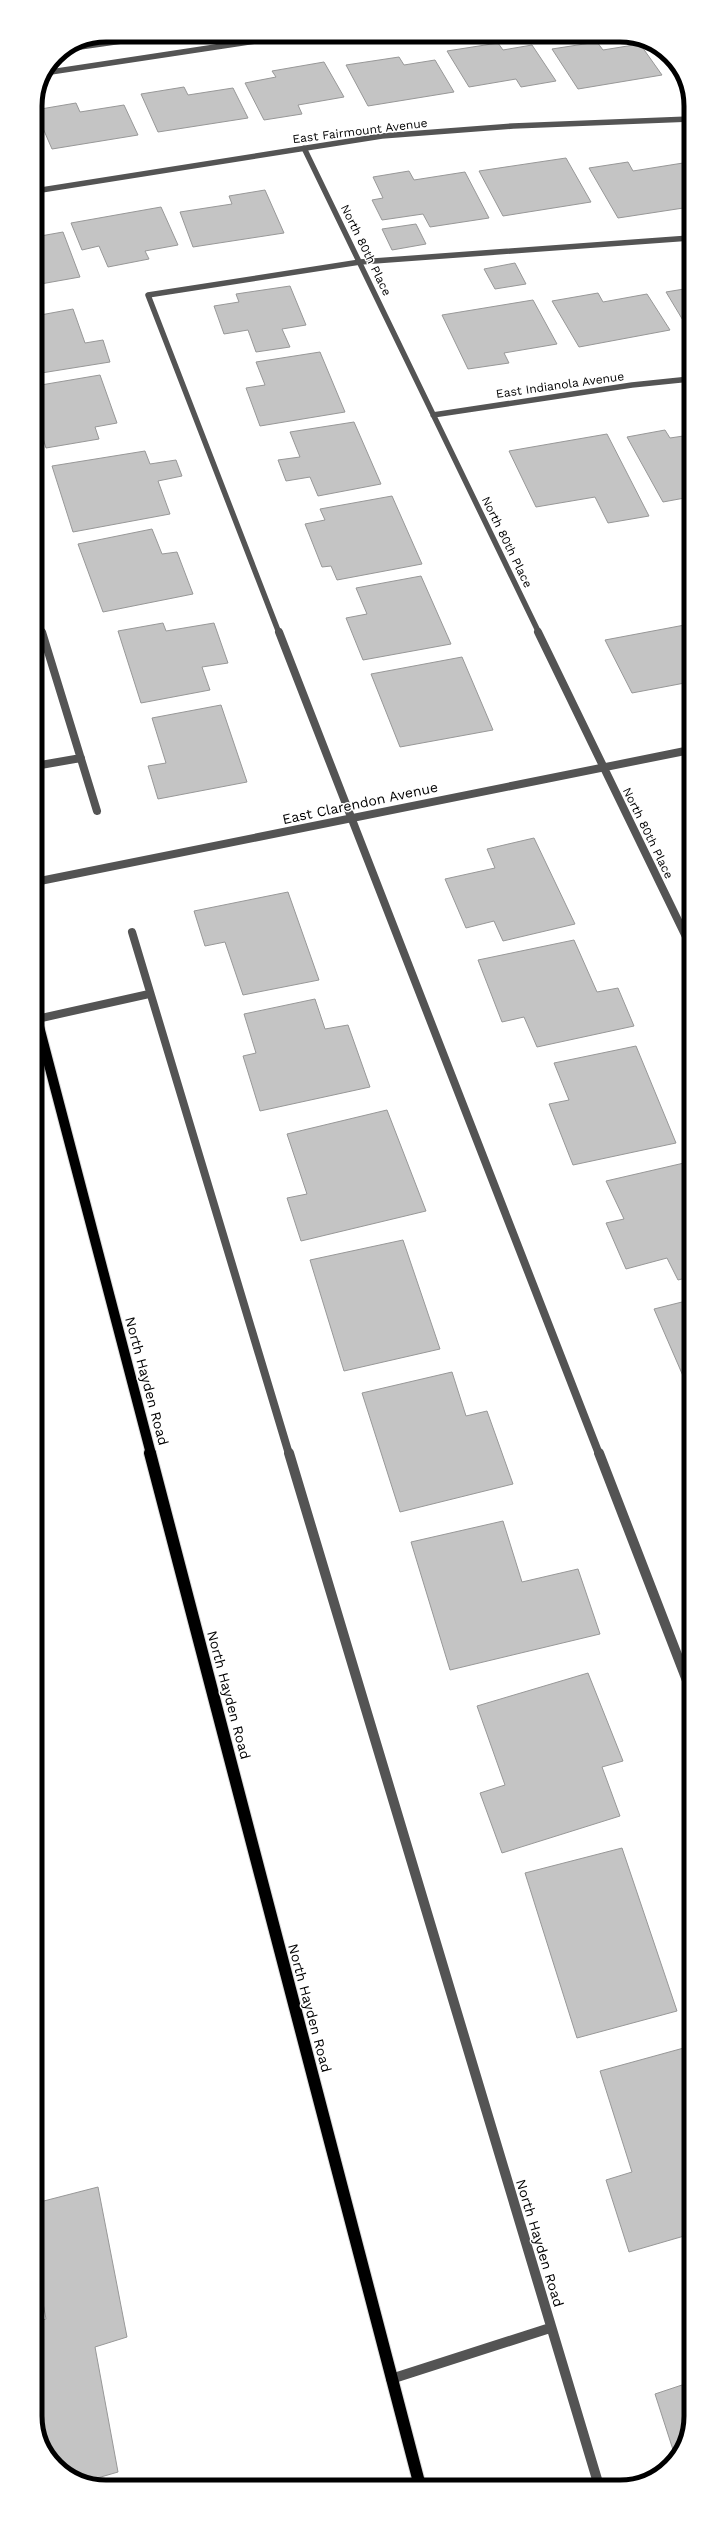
<svg xmlns="http://www.w3.org/2000/svg" width="726" height="2522" font-family="'Work Sans',sans-serif">
<rect width="100%" height="100%" fill="#fff"/>
<path fill="#c4c4c4" stroke="#989898" d="M597,42L603,50L640,44L662,75L578,89L552,49Z
M498,43L503,50L532,45L556,81L521,87L516,79L469,87L447,51Z
M660,50L667,53L682,79H679Z
M399,57L404,65L435,60L454,92L368,106L346,65Z
M324,62L344,97L298,105L302,114L264,120L245,83L276,77L272,71Z
M184,87L188,95L233,88L248,118L158,132L141,94Z
M76,103L80,112L124,105L138,135L52,149L35,110Z
M566,158L591,202L503,216L479,171Z
M628,162L633,171L683,163L690,174V207L618,218L589,168Z
M409,171L414,180L465,172L489,218L430,227L423,214L382,220L372,200L383,198L373,177Z
M265,190L284,233L193,247L180,212L232,204L229,196Z
M161,207L178,245L145,251L149,259L108,267L99,246L82,250L71,223Z
M416,224L426,244L392,250L382,229Z
M63,232L80,277L35,285V237Z
M515,263L526,284L495,289L484,269Z
M290,286L306,325L282,329L290,347L256,352L248,330L224,334L214,306L239,302L236,294Z
M690,288V332L666,292Z
M598,293L603,302L647,294L670,330L579,347L552,301Z
M533,300L557,344L504,353L509,363L468,369L442,315Z
M73,309L85,343L103,340L110,362L35,374V316Z
M320,352L345,412L260,426L246,388L265,385L256,362Z
M100,375L117,423L95,427L99,439L46,448L35,413V386Z
M354,422L381,484L318,496L310,477L286,481L278,460L300,457L290,432Z
M665,430L670,438L690,435V497L663,502L627,437Z
M607,434L649,516L608,523L595,497L536,507L509,451Z
M145,451L150,464L176,460L182,476L158,481L170,514L73,532L52,466Z
M392,496L422,564L337,580L331,566L322,567L305,524L325,520L320,509Z
M152,529L162,554L177,552L193,594L103,612L78,544Z
M421,576L451,644L363,660L346,618L367,614L356,588Z
M163,623L166,631L214,623L228,663L202,667L210,690L141,703L118,631Z
M690,624V682L632,693L605,640Z
M462,657L493,730L400,747L371,674Z
M221,705L247,782L158,799L148,766L166,763L152,718Z
M534,838L575,924L503,941L494,921L466,928L445,879L495,868L487,849Z
M288,892L319,980L243,995L225,942L205,946L194,911Z
M574,940L597,992L618,988L634,1026L537,1047L524,1017L502,1022L478,960Z
M315,999L325,1029L348,1025L370,1087L260,1111L243,1056L256,1053L244,1014Z
M636,1046L676,1143L573,1165L549,1104L569,1100L554,1063Z
M387,1110L426,1211L301,1241L287,1198L307,1194L287,1134Z
M684,1163L690,1177V1277L678,1280L667,1258L626,1269L606,1223L624,1219L606,1181Z
M403,1240L440,1349L344,1371L310,1260Z
M690,1300V1392L654,1309Z
M452,1372L466,1416L487,1411L513,1484L400,1512L362,1393Z
M503,1521L522,1582L578,1569L600,1634L450,1670L411,1542Z
M588,1673L623,1761L602,1767L620,1816L502,1853L480,1793L505,1785L477,1706Z
M622,1848L677,2011L577,2038L525,1873Z
M691,2046V2234L629,2252L606,2180L632,2172L600,2071Z
M98,2187L127,2337L95,2347L118,2472L87,2481L59,2469L36,2430V2322L46,2319L36,2266V2203Z
M691,2382V2416L676,2459L655,2394Z"/>
<g fill="none" stroke-linecap="round" stroke-linejoin="round">
<defs>
<path id="primary-far1" d="M36,1015L151,1454"/>
<path id="primary" d="M150,1453L420,2486"/>
</defs>
<use href="#primary-far1" stroke="#dbdbdb" stroke-width="12"/>
<use href="#primary" stroke="#dbdbdb" stroke-width="14"/>
<path stroke="#545454" stroke-width="5.5" d="M66,49L164,35
M44,73L295,35
M279,633L148,295L360,262L690,238"/>
<path stroke="#545454" stroke-width="8" d="M279,632L599,1454"/>
<path stroke="#545454" stroke-width="10" d="M599,1453L691,1691"/>
<path stroke="#545454" stroke-width="5.5" d="M304,148L539,633
M35,191L382,136L513,126L690,119
M433,415L632,385L690,379
M35,610L42,633"/>
<path stroke="#545454" stroke-width="8" d="M42,632L97,811
M538,632L690,945
M35,766L81,758
M35,882L690,750
M132,932L289,1454
M37,1019L149,994"/>
<path stroke="#545454" stroke-width="10" d="M289,1453L599,2486
M391,2379L550,2328"/>
<use href="#primary-far1" stroke="#000" stroke-width="10"/>
<use href="#primary" stroke="#000" stroke-width="12"/>
</g>
<g text-anchor="middle" stroke-width="3" stroke-linejoin="round" paint-order="stroke">
<g font-size="12" fill="#000" stroke="#fff">
<text transform="translate(360 131) rotate(-7)" y="4">East Fairmount Avenue</text>
<text transform="translate(366 250) rotate(64)" y="4">North 80th Place</text>
<text transform="translate(560 385) rotate(-8)" y="4">East Indianola Avenue</text>
<text transform="translate(507 542) rotate(64)" y="4">North 80th Place</text>
<text transform="translate(648 833) rotate(64)" y="4">North 80th Place</text>
</g>
<g font-size="14" fill="#000" stroke="#fff">
<text transform="translate(360 803) rotate(-12)" y="5">East Clarendon Avenue</text>
<text transform="translate(147 1381) rotate(75)" y="5">North Hayden Road</text>
<text transform="translate(229 1695) rotate(75)" y="5">North Hayden Road</text>
<text transform="translate(310 2008) rotate(75)" y="5">North Hayden Road</text>
<text transform="translate(540 2243) rotate(73)" y="5">North Hayden Road</text>
</g>
</g>
<path d="M0 0H726V2522H0ZM106 42H620A64 64 0 0 1 684 106V2416A64 64 0 0 1 620 2480H106A64 64 0 0 1 42 2416V106A64 64 0 0 1 106 42Z" fill="#fff" fill-rule="evenodd"/>
<path fill="none" stroke="#000" stroke-width="5" d="M106 42H620A64 64 0 0 1 684 106V2416A64 64 0 0 1 620 2480H106A64 64 0 0 1 42 2416V106A64 64 0 0 1 106 42Z"/>
</svg>
